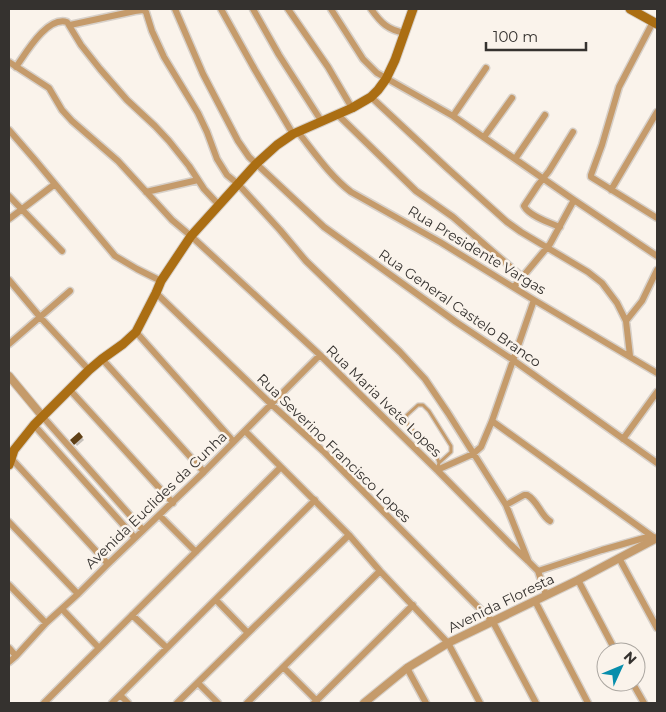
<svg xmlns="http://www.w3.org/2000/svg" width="666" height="712" font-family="Montserrat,sans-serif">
<rect width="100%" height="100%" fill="#faf3eb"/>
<path fill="#0003" d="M79,434L84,440L77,446L72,440Z"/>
<path fill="#604016" d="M79,432L83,437L74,445L70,440Z"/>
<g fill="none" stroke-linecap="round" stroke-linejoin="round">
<defs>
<path id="service" d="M437,470L439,463L451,452V446L429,411L423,405H418L407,415L405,419L409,426L437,457L439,463"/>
<path id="minor" d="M175,9L203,74L238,141L249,157L324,227L456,322L513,360L657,463
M221,9L255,70L293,134
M253,9L279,55L322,122
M288,9L328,67L352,108
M331,9L363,59L377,73L453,116L574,200L657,256
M371,9C381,23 388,30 405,33
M653,22L619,87L602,145L591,175V177L657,218
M70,25L135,11L143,10L146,12L152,31L164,57L198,113L207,132L217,159L227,175L238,184L280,230L306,261L400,352L425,379L448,413L506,505L528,560
M9,62L49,88L62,110L72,121L118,161L172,220L191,236L320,355L437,470L510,544L528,561L538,571L546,595
M16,67C26,53 47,16 67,22L81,45L100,69L127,100L155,126L169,141L189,166L204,189L219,205
M371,97L447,168L507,222L521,232L588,272L602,283L617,303L626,321L630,356
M338,115L416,191L453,217L522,277
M453,116L486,68
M9,130L35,160L115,256L137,269L161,281
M298,132C314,152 330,176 351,192L440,242L534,300L657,373
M484,137L512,98
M515,159L545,115
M611,190L657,112
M146,192L198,180
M9,196L62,251
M9,219L55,184
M560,227C550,223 529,216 524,206L538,185L549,171L573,132
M9,280L40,317L89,370
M514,287L550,244L574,200
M156,293L271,404L323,451L493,622L536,703
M626,321L642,301L657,270
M136,332L233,441
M9,344L70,291
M102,359L204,472
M69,389L173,503
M43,417L143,530
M492,421L656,539
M34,425L135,538
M245,431L349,535L380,571L448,643L480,703
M623,439L657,392
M9,456L108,564
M437,470L473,454L481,447L492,421L534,300
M506,505L524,495H527C538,501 541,516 550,521
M159,515L196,552
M9,522L78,594
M619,558L657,628
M538,571L602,550L651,536
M578,580L616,652
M9,585L46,623
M216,600L248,633
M535,601L588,703
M62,609L99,648
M132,615L167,648
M9,648L16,656
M9,662L16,656L46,623L78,594L108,564L204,472L320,355
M283,667L317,701
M407,668L426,703
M632,682L644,703
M198,683L218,703
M120,695L128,703
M44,703L281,467
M112,703L315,500
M177,703L248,633L349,535
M247,703L380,571
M314,703L413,605"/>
<path id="tertiary" d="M9,376L43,417
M364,703L407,668L448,643L578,580L657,538"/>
<path id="secondary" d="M630,9L657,24
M9,465L14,450L34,425L89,370L102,359L123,344L136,332L156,293L161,281L191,236L256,164L277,145L293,134L352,108L371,97L378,90L386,79L395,60L413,9"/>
</defs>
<use href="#service" stroke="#d7d0c9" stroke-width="5.5"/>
<use href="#minor" stroke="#d7d0c9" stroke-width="9"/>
<use href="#tertiary" stroke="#d7d0c9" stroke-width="10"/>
<use href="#secondary" stroke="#d7d0c9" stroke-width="11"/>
<use href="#service" stroke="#c59b6b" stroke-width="3"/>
<use href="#minor" stroke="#c59b6b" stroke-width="6"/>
<use href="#tertiary" stroke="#c59b6b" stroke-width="8"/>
<use href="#secondary" stroke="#ab6e13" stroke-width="9"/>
</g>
<g text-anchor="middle" stroke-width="5" stroke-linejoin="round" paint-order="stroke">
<g font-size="14" fill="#35322f" stroke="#faf3eb">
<text transform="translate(477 250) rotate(31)" y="5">Rua Presidente Vargas</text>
<text transform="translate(460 308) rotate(35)" y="5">Rua General Castelo Branco</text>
<text transform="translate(384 401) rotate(44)" y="5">Rua Maria Ivete Lopes</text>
<text transform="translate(334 448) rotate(44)" y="5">Rua Severino Francisco Lopes</text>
<text transform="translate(156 500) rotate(-44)" y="5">Avenida Euclides da Cunha</text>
<text transform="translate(501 603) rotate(-26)" y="5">Avenida Floresta</text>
</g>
</g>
<rect width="666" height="712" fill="none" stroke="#35322f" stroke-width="20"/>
<g transform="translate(621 667) rotate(46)"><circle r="24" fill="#faf3eb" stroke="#aba6a0"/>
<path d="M0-4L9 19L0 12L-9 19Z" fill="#078eac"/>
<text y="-8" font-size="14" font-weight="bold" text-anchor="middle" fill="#35322f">N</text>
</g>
<path d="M486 42v8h100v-8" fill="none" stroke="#35322f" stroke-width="2.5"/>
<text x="493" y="42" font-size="15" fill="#35322f" stroke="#faf3eb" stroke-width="4" paint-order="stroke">100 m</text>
</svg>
